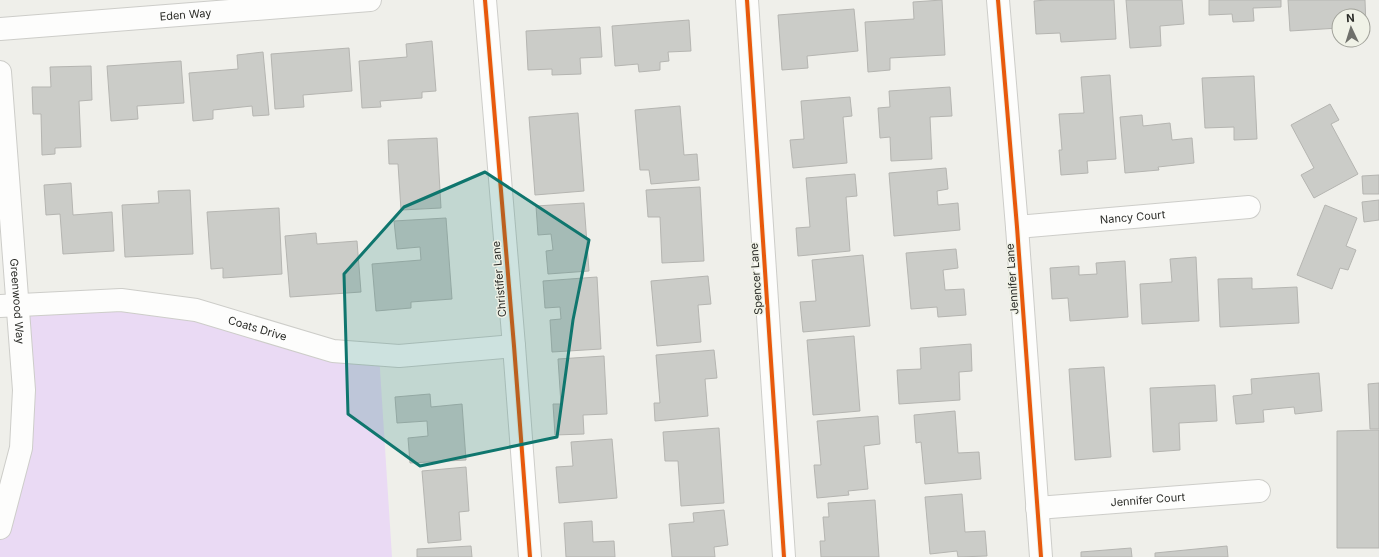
<svg xmlns="http://www.w3.org/2000/svg" width="1379" height="557" font-family="Inter,sans-serif">
<rect width="100%" height="100%" fill="#efefea"/>
<path fill="#eadaf4" d="M121,300L379,354L392,557H0V528L21,448L18,305Z"/>
<path fill="#cbccc8" stroke="#b5b5b1" d="M942,0L945,55L890,58V70L868,72L865,22L914,19L913,2Z
M1047,0H1114L1116,39L1061,42L1060,33L1036,34L1034,1Z
M1126,0H1182L1184,24L1160,26L1161,46L1130,48Z
M1209,0H1281V7L1253,8L1254,21L1233,22L1232,14L1209,15Z
M1288,0H1365L1366,27H1363V16H1339V28L1290,31Z
M854,9L858,51L807,56L808,68L782,70L778,15Z
M689,20L691,51L668,52L669,61L660,62V70L639,72L638,64L615,66L612,26Z
M600,27L602,57L580,58L581,74L552,75V69L528,70L526,31Z
M432,41L436,91L422,92V98L380,101L381,107L362,108L359,61L407,57L406,44Z
M349,48L352,91L303,95L304,107L275,109L271,54Z
M263,52L269,115L253,116L252,106L213,110V119L193,121L189,73L238,69L237,55Z
M181,61L184,103L137,106L138,119L111,121L107,66Z
M91,66L92,100L79,101L81,147L55,148V154L42,155L41,114H33L32,87H51L50,67Z
M1110,75L1116,159L1087,161L1088,173L1061,175L1059,150H1062L1059,114L1084,113L1081,77Z
M1254,76L1257,139L1234,140V127L1205,128L1202,78Z
M950,87L952,116L930,117L932,159L891,161L890,137L880,138L878,108L890,107L889,91Z
M850,97L852,116L843,117L847,163L793,168L790,140L804,139L801,101Z
M1330,104L1339,120L1331,124L1358,174L1314,198L1301,175L1314,168L1291,125Z
M680,106L684,155L697,154L699,180L651,184L649,170H640L635,110Z
M578,113L584,191L535,195L529,117Z
M1142,115L1143,126L1170,123L1172,140L1192,138L1194,163L1158,167L1159,170L1125,173L1120,117Z
M437,138L441,208L401,210L398,164H389L388,140Z
M946,168L948,189L937,191L938,205L958,203L960,230L894,236L889,173Z
M855,174L857,196L846,197L850,251L798,256L796,228L810,227L806,178Z
M1379,175V194H1363L1362,176Z
M71,183L73,215L112,212L114,251L63,254L60,214L46,215L44,185Z
M700,187L704,261L662,263L660,217H648L646,190Z
M190,190L193,254L125,257L122,205L159,203L158,191Z
M1379,200V220L1364,222L1362,202Z
M584,203L589,271L548,274L546,251L553,250L551,234L538,235L536,206Z
M1325,205L1357,218L1346,246L1356,250L1348,270L1340,268L1332,289L1297,275Z
M279,208L282,274L223,278V268L211,269L207,212Z
M446,218L452,299L411,302V308L376,311L372,264L421,260L420,247L397,249L394,221Z
M316,233L317,244L357,241L361,292L290,297L285,236Z
M956,249L958,268L943,270L945,290L964,289L966,315L938,317L937,307L911,309L906,253Z
M863,255L870,326L803,332L800,302L816,301L812,260Z
M1196,257L1199,321L1142,324L1140,284L1172,282L1170,259Z
M1125,261L1128,317L1070,321L1068,298L1052,299L1050,268L1079,266V275L1097,274L1096,263Z
M708,276L711,304L698,305L701,342L657,346L651,281Z
M597,277L601,349L552,352L550,320L561,319L560,307L545,308L543,281Z
M1252,278V289L1297,287L1299,323L1220,327L1218,279Z
M854,336L860,411L813,415L807,340Z
M971,344L972,371L959,372L960,400L899,404L897,370L921,369L920,348Z
M714,350L717,378L705,379L708,416L655,421L654,403H660L656,355Z
M604,356L607,414L583,415L584,434L555,435L553,404H561L558,359Z
M1104,367L1111,457L1075,460L1069,369Z
M1319,373L1322,411L1295,414L1294,407L1263,410L1264,422L1236,424L1233,396L1252,394L1251,379Z
M1379,383V429H1370L1368,384Z
M1215,385L1217,421L1179,423L1180,450L1153,452L1150,388Z
M430,394L431,407L462,404L466,460L410,463L408,438L428,436L427,421L397,423L395,397Z
M955,411L958,453L979,452L981,479L925,484L921,442L916,443L914,415Z
M878,416L880,444L864,446L868,489L848,491L849,495L817,498L814,465H821L817,421Z
M719,428L724,503L681,506L678,461H665L663,432Z
M1379,430V548H1337V431Z
M612,439L617,498L559,503L556,467L573,466L571,442Z
M466,467L469,511L459,512L461,540L428,543L422,471Z
M962,494L965,532L985,531L987,556L958,557L957,551L930,554L925,497Z
M875,500L879,557H821L820,541H825L823,517H829L828,503Z
M724,510L728,545L714,547L715,557H672L669,524L694,522L693,513Z
M592,521L593,542L614,541L615,557H566L564,523Z
M471,546L472,557H417V549Z
M1227,546L1228,557H1155V553Z
M1131,548L1132,557H1081V552Z"/>
<g fill="none" stroke-linecap="round" stroke-linejoin="round">
<defs>
<g id="minor">
<path d="M485,0L514,346L530,557"/>
<path d="M747,0L784,557"/>
<path d="M998,0L1017,227L1041,557"/>
<path id="s1" d="M0,29L370,0"/>
<path id="s2" d="M0,72L24,390L21,448L0,528"/>
<path id="s3" d="M1017,227L1249,207"/>
<path id="s4" d="M0,306L121,300L196,310L333,351L399,356L514,346"/>
<path id="s5" d="M1037,508L1259,491"/>
</g>
</defs>
<use href="#minor" stroke="#cdcdc9" stroke-width="24"/>
<use href="#minor" stroke="#fdfdfc" stroke-width="22"/>
<defs>
<path id="cycleway" d="M485,0L514,346L530,557
M747,0L784,557
M998,0L1017,227L1041,557"/>
</defs>
<use href="#cycleway" stroke="#f0f2e7" stroke-width="6"/>
<use href="#cycleway" stroke="#e8590c" stroke-width="4"/>
</g>
<path fill="#0f766e" fill-opacity="0.2" stroke="#0f766e" stroke-width="3" stroke-linejoin="round" d="M485,172L589,240L573,320L557,437L420,466L348,414L344,274L404,207Z"/>
<g text-anchor="middle" stroke-width="3" stroke-linejoin="round" paint-order="stroke">
<g font-size="11" fill="#2a2b27" stroke="#f0f2e7">
<text dy="4" stroke="none"><textPath href="#s1" startOffset="186">Eden Way</textPath></text>
<text dy="4" stroke="none"><textPath href="#s3" startOffset="116">Nancy Court</textPath></text>
<text transform="translate(499 279) rotate(-95)" y="4">Christifer Lane</text>
<text transform="translate(756 279) rotate(-94)" y="4">Spencer Lane</text>
<text transform="translate(1012 279) rotate(-94)" y="4">Jennifer Lane</text>
<text dy="4" stroke="none"><textPath href="#s2" startOffset="230">Greenwood Way</textPath></text>
<text dy="4" stroke="none"><textPath href="#s4" startOffset="261">Coats Drive</textPath></text>
<text dy="4" stroke="none"><textPath href="#s5" startOffset="111">Jennifer Court</textPath></text>
</g>
</g>
<g transform="translate(1351 28) rotate(356)"><circle r="19" fill="#f0f2e7" stroke="#a1a29a"/>
<path d="M0-3L7 15L0 10L-7 15Z" fill="#6f706b"/>
<text y="-6" font-size="11" font-weight="bold" text-anchor="middle" fill="#2a2b27">N</text>
</g>
</svg>
